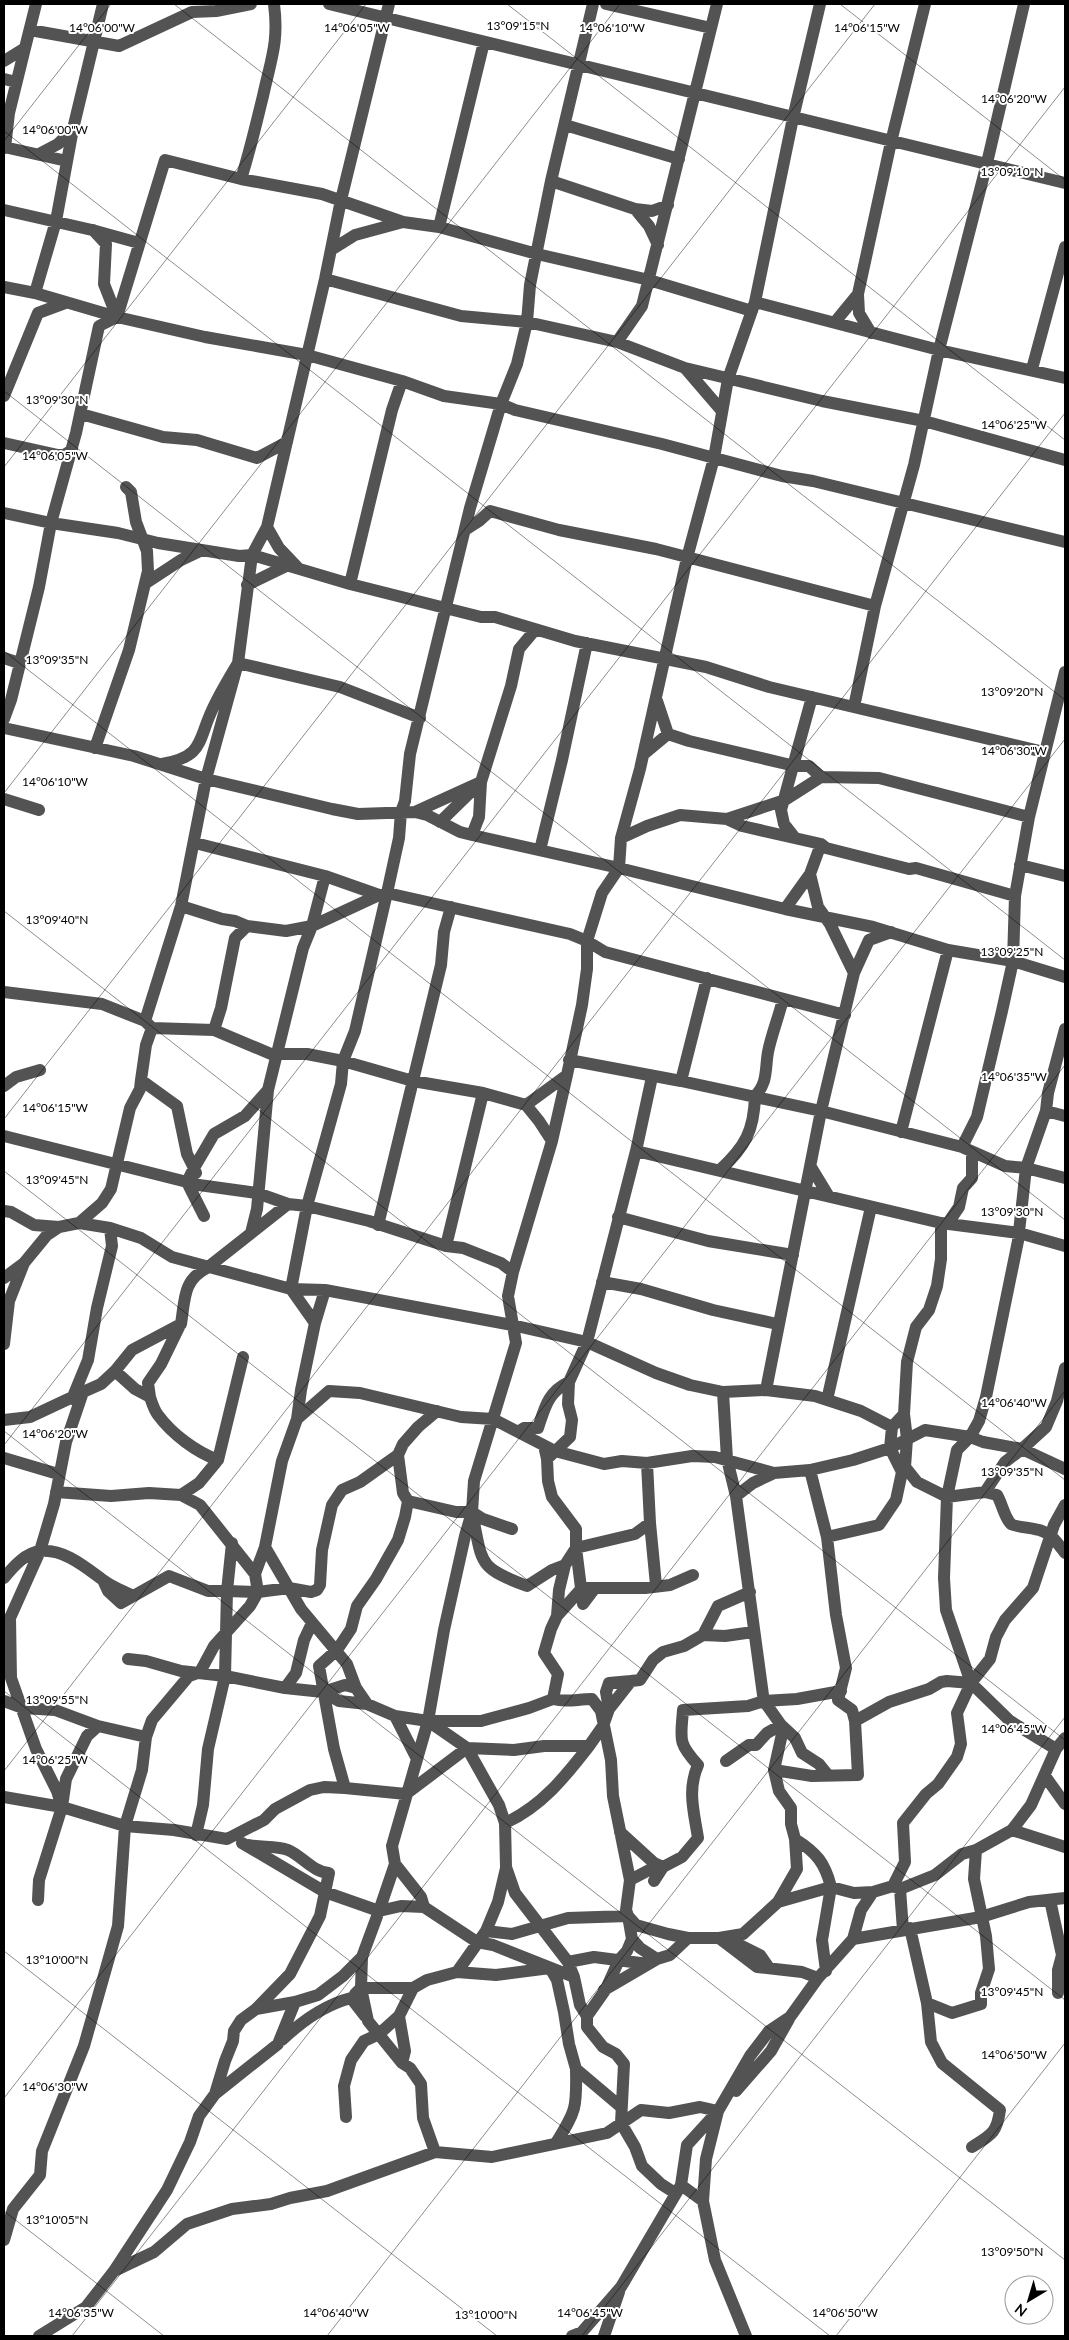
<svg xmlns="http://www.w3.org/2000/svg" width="1069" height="2340" font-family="Lato,sans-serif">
<rect width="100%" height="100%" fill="#fff"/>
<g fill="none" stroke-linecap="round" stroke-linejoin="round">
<path stroke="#535353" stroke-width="12" d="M329,4L1065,183
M606,4L711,28
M30,30L119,46L192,12L216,11L251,4
M4,61L25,48L36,4
M4,79L16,82
M565,125L679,159
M4,147L67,161
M5,148L9,113L25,48
M39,154L58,144L73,129
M241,179C250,151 256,124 263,96C271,59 279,42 274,4
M551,181L635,209L652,211L668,205
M635,209L649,226L658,245
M4,210L92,230L139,243
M439,227L484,42
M93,230L106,244L104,284L117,317
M331,250L355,235L403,222
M325,279L461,316L527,322L617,342L685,368L722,411
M4,287L35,293L117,317L205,337L307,355L402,381L444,396L501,404L515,410L662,444L782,476L813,481L1065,542
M35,293L56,221L73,129L103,4
M755,302L939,350L1065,378
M835,322L858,294
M871,333L859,313L858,294L891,142L925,4
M617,342L642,306L717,4
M685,368L822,401L924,421L1065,460
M1032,369L1065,247
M4,396L38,313L65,303
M81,414L163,437L197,440L257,458L287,442
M4,443L58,455H64L72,450
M4,513L51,523L118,533L158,543L239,556L252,555L350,584L481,617H495L575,641L706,667L769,687L1044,752
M267,527L279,548L298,568
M465,530L479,521L490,511L559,530L656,549L875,606
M146,583L181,560L202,550
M350,584L392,410L402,381
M247,585L288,565
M4,658L19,663
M657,701L668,734
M854,707L875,606L914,465L939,350L987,163L1024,4
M4,719L11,700L39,587L51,523L76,433L99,326L117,317L165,160L241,179L322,194L403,222L439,227L537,254L649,280L752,311
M4,728L134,756L206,779L332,809L358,814L415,812L427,815L460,832L472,835L619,868L785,909L873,927L948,950L1013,961L1065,977
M668,734L689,741L795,766H809L821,777
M95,748L129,650L148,571L147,551L136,522L131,492L126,487
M644,754L668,734
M162,764C205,756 197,741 213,708C220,693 229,678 238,663L340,687L420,718
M4,799L39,810
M415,812L481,782L479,817L472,835
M727,819L785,800L821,777L879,778L1029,817
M440,822L481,782L511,686L519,649L535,630
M621,838L647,826L680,815L727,819L742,826L821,844L826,848L909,869L916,868L1015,896
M795,838L784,824L781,810L812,697
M195,843L325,876L379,895L387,893L570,934L587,941L605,952L845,1015
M540,850L562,760L587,643
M1020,865L1065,876
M810,874L818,907L830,924L854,973
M181,906L222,919L235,921L247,926L286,931L312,926L379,895
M785,909L810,874L821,844
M4,992L102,1004L145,1021L152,1028L214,1030L271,1054H307L343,1061L413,1081L483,1093L526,1105L539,1121L552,1141
M145,1021L181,906L206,779L238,663L252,555L267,527L325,279L341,200L389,4
M152,1028L146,1045L141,1080L177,1106L187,1154L194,1168L187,1182L204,1216
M214,1030L221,1008L235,938L247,926
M569,1060L681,1081L821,1111L962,1147L1005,1166L1026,1168L1065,1178
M681,1081L707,978
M4,1086L16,1077L40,1070
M526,1105L567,1075
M1046,1111L1065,1116
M901,1132L948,950
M4,1136L199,1185L257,1193L288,1204L307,1206L369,1221L446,1246L463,1248L501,1263L513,1272
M962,1147L977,1117L1002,1011L1013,961L1015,896L1029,817L1065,672
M636,1151L941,1223L1019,1233L1065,1246
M811,1167L828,1195
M720,1170C745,1147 754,1131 755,1096C768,1083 765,1069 768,1052C771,1036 779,1016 783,999
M196,1173L194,1168L214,1134L245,1116L268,1090
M4,1211L11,1212L34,1225L59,1227L79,1223L102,1203L111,1189L130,1108L140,1089L141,1080
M618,1217L708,1241L793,1255
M79,1223L110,1228L141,1238L172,1257L291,1289L325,1290L512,1325L587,1342L656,1373L690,1385L723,1392L766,1390L815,1396L861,1411L892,1427
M948,1223L959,1207L963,1188L972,1178V1153
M378,1225L441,965L444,932L451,907
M251,1233L257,1209L268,1090L303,948L312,926L325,876
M446,1246L483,1093
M4,1278L24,1263L47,1235L59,1227
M602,1282L641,1289L713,1310L777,1324
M315,1323L291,1289L307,1206L341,1084L343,1061L355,1031L387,893L399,838L401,812L405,801L410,754L470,508L501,404L517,364L527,322L530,285L551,181L593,4
M4,1344L9,1301L24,1263
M115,1371L135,1389L150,1397C152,1403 154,1410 158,1415C172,1434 196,1452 218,1460
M766,1390L821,1111L854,973L869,940L891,932
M723,1392L727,1459L736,1496L763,1695L764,1701L781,1725L782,1734L774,1770L779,1791L791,1808V1824L795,1839L797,1869L778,1902
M150,1397L148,1383L161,1364L180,1325
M72,1399L88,1360L97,1308L112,1246L110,1228
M827,1400L871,1207
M904,1414L907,1439L905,1467L917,1482L947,1497L985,1492L1005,1462L1022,1449L1046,1427L1057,1401L1065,1368
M297,1419L329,1391L360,1393L461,1417L493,1419L555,1451L604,1464L622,1461L647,1463L692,1456L715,1457L774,1473L810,1470
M4,1420L30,1417L79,1394
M518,1432L524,1428H538C545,1407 548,1392 569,1382
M545,1450L547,1459L548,1481L552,1497L576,1529V1548L583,1604L595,1588
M398,1455L403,1493L408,1501L456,1512H472L483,1519L512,1529
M4,1458L58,1474
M547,1459L570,1437L572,1420L568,1404L569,1382L587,1342L636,1151L652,1077
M56,1492L111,1496L149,1493L181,1495L199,1483L218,1460L243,1357
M985,1492L997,1495C1002,1503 1004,1517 1011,1524C1015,1527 1035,1528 1042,1531C1052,1534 1059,1545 1065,1553
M181,1495L200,1505L255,1574
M736,1496L753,1483L774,1473
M472,1513C483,1563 476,1567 527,1586L552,1570L565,1565L576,1548L635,1534L650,1523L647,1463
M650,1523L656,1585
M827,1537L879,1525L896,1500L902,1472L890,1448L925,1430L970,1437L983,1442L1022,1449L1065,1469
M265,1547L301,1609L347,1664L356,1688L367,1704L395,1716L428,1721L467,1748L499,1805L505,1823L506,1867L515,1893L568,1962L574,1977L580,2005L587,2016
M4,1578C13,1567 26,1552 41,1551C64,1549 85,1567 103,1580C112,1587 123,1591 133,1596
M103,1580L108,1591L121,1603L169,1576L208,1591H227L232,1543
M557,1616L582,1588H645L670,1585L693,1575
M703,1635L725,1636L753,1632
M128,1659L146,1661L181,1671L225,1676L285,1688L323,1692L345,1685L356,1688
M285,1688L296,1673L304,1640L312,1623
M323,1692L339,1701L367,1704
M553,1699C567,1703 577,1699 592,1699L601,1711L611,1760L613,1796L630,1880L626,1910L628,1916L636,1925L668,1934L688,1938H719L757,1967L802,1972L818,1978
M4,1701L23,1708L55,1710L98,1726
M609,1709L606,1692L609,1683L631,1681
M395,1716L417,1759
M428,1721H481L529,1708L553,1699L558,1674L544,1653L551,1629L557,1616L559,1590L565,1565
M855,1721L889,1702L929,1689L941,1682L947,1681L971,1683
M1056,1749L1010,1721L971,1683L946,1610L944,1578L947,1497L957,1450L970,1437L979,1421L986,1397L1018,1241L1026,1168L1046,1111L1048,1093L1065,1029
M726,1761L749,1745H756L767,1733L781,1725L795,1738L802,1753L819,1764L827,1774
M774,1770L812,1776L858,1775L855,1721L852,1710L838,1700L846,1668L836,1615L827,1537L810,1470L853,1460L890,1448L892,1427L904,1414L907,1362L916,1327L929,1310L937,1286L941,1259V1223
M1045,1776L1065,1804
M345,1788L334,1749L319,1666L337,1650L351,1629L357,1606L376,1579L398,1540L405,1517L408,1501
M4,1797L62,1807L125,1826L174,1830L227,1839L264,1820L275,1809L310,1790L324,1787L345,1788L406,1794L467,1748L514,1750L544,1746H589L603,1726L609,1709L631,1681L640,1680L653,1660L663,1652L684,1646L703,1635L718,1606L750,1592
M62,1807L57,1791L36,1749L11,1678L10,1618L40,1551L54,1504L66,1442L83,1392L101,1384L115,1371L132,1350L181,1324C185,1299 183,1280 207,1268L288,1204
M505,1823C541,1807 565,1777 589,1746
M1012,1830L1065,1847
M620,1832L654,1863L663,1867
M196,1835L203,1805L208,1749L225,1676L227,1591L258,1592L289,1588L311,1592L317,1590L320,1585L322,1550L332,1505L342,1490L360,1482L398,1455L403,1444L418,1427L437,1411
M795,1839C817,1853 825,1863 831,1887L854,1893L873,1892
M242,1843L325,1892L379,1911L395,1864L392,1846L428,1721L444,1630L465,1536L472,1512L474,1481L516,1343L508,1296L513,1272L552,1141L567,1075L582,1005L587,969V941L602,893L619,868L621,838L640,769L687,558L714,458L728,379L755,302L793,118L820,4
M395,1864L421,1897L424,1907L477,1942L493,1945L574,1977
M630,1880L651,1869L663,1867
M654,1881L663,1867L682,1857L698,1838C694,1812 687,1790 698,1765C677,1742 681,1739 683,1710L748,1706L764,1701L797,1699L841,1691
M893,1886L905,1862L903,1823L926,1794L938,1784L957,1757L961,1744L957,1713L971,1683L990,1659L996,1637L1005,1620L1033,1588L1054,1525L1065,1505
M900,1889L903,1930
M38,1900L39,1880L62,1807L66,1779L87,1736L98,1726L146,1737
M1050,1900L1062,1955L1058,1970V1993
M910,1928L927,2003L952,2013L981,2004V1993L989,1969L986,1936L974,1879L976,1850
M486,1931L512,1934L568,1918L628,1916L632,1939L627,1951L619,1960L606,1989L587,2016V2027L603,2047L616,2054L624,2064L621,2123L635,2147L642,2166L661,2184L675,2193
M719,1938L743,1934L778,1902L831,1887L822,1940L826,1971
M632,1939L640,1948L657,1959
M853,1939L981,1917L1029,1902L1065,1898
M736,1943L760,1955L769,1968
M362,1957L361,1988L368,2021L402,2063L410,2068L421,2084L423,2118L435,2152
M568,1962L594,1957L648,1964
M457,1972L496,1975L550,1968L557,1980L564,2012L569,2044L576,2069L621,2107
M604,1990L657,1959L670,1955L688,1938
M355,1994L361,1988H413
M927,2003L931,2042L942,2063L1000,2110C997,2133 991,2135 972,2147
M256,2009L295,2002
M282,2040C302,2021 324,2005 351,1998L365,2016
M402,2063L405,2051L399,2016L413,1988L427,1980L457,1972L486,1931L498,1902L506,1868
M736,2091L771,2051L789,2019
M215,2094L278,2044L295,2002L318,1995L343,1976L362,1957L379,1911L401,1906L424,1907
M346,2117L344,2086L351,2060L364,2041L379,2034L399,2016
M556,2143C576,2111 577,2108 576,2069
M681,2185L703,2201L715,2260L746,2336
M4,2240L13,2209L40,2175L42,2151L84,2046L118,1926L125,1826L142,1770L146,1737L152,1720L189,1676L200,1672L214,1646L250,1606L258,1592L255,1574L265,1547L282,1461L297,1419L301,1390L315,1323L325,1290
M114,2271L167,2190L190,2142L199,2116L215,2094L225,2061L233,2041L234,2031L241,2020L256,2009L290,1974L320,1916L329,1873C313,1872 302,1856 288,1850C275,1845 262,1848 249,1845
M39,2336L86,2307L114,2271L154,2252L187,2224L232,2209L271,2204L290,2198L327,2191L435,2152L492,2157L607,2133L641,2110L669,2113L700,2107L718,2111L706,2159L703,2201
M572,2336L582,2332L621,2287L681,2185L687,2145L718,2111L750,2056L769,2031L790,2017L818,1978L853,1939L861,1910L873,1892L893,1886L900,1889L935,1875L962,1854L976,1850L1012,1830L1031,1805L1056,1749L1065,1738
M604,2336L619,2292"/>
</g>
<path fill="none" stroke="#000" stroke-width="1" stroke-opacity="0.45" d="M174,4L1065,700M507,4L1065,440M840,4L1065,180M4,131L1065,960M4,141L111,4M4,391L1065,1220M4,467L366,4M4,651L1065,1480M4,793L620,4M4,911L1065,1740M4,1119L875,4M4,1171L1065,2000M4,1431L1065,2260M4,1445L1065,87M4,1691L830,2336M4,1771L1065,413M4,1951L497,2336M4,2098L1065,739M4,2211L164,2336M72,2336L1065,1065M327,2336L1065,1391M582,2336L1065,1717M836,2336L1065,2043"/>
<g font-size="12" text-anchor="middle" fill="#000" stroke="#fff" stroke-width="4" stroke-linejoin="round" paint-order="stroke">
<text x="518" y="30">13°09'15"N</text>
<text x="102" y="32">14°06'00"W</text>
<text x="357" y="32">14°06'05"W</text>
<text x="612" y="32">14°06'10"W</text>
<text x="867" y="32">14°06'15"W</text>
<text x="1014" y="103">14°06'20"W</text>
<text x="55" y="134">14°06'00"W</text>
<text x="1012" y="176">13°09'10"N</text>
<text x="57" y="404">13°09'30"N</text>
<text x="1014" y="429">14°06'25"W</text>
<text x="55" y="460">14°06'05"W</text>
<text x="57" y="664">13°09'35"N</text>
<text x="1012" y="696">13°09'20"N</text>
<text x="1014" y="755">14°06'30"W</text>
<text x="55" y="786">14°06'10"W</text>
<text x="57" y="924">13°09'40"N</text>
<text x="1012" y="956">13°09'25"N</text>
<text x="1014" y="1081">14°06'35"W</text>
<text x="55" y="1112">14°06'15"W</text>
<text x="57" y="1184">13°09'45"N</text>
<text x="1012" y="1216">13°09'30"N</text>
<text x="1014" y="1407">14°06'40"W</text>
<text x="55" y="1438">14°06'20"W</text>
<text x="1012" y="1476">13°09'35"N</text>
<text x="57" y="1704">13°09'55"N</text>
<text x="1014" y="1733">14°06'45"W</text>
<text x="55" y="1764">14°06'25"W</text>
<text x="57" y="1964">13°10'00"N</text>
<text x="1012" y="1996">13°09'45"N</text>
<text x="1014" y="2059">14°06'50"W</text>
<text x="55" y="2091">14°06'30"W</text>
<text x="57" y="2224">13°10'05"N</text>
<text x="1012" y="2256">13°09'50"N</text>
<text x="81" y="2317">14°06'35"W</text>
<text x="336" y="2317">14°06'40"W</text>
<text x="590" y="2317">14°06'45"W</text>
<text x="845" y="2317">14°06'50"W</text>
<text x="486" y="2319">13°10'00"N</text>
</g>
<rect width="1069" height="2340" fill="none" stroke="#000000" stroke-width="10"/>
<g transform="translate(1029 2300) rotate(218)"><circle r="24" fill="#ffffff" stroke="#999999"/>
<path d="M0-4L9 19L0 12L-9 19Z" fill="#000000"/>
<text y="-8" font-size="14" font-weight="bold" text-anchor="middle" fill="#000000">N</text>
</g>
</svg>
